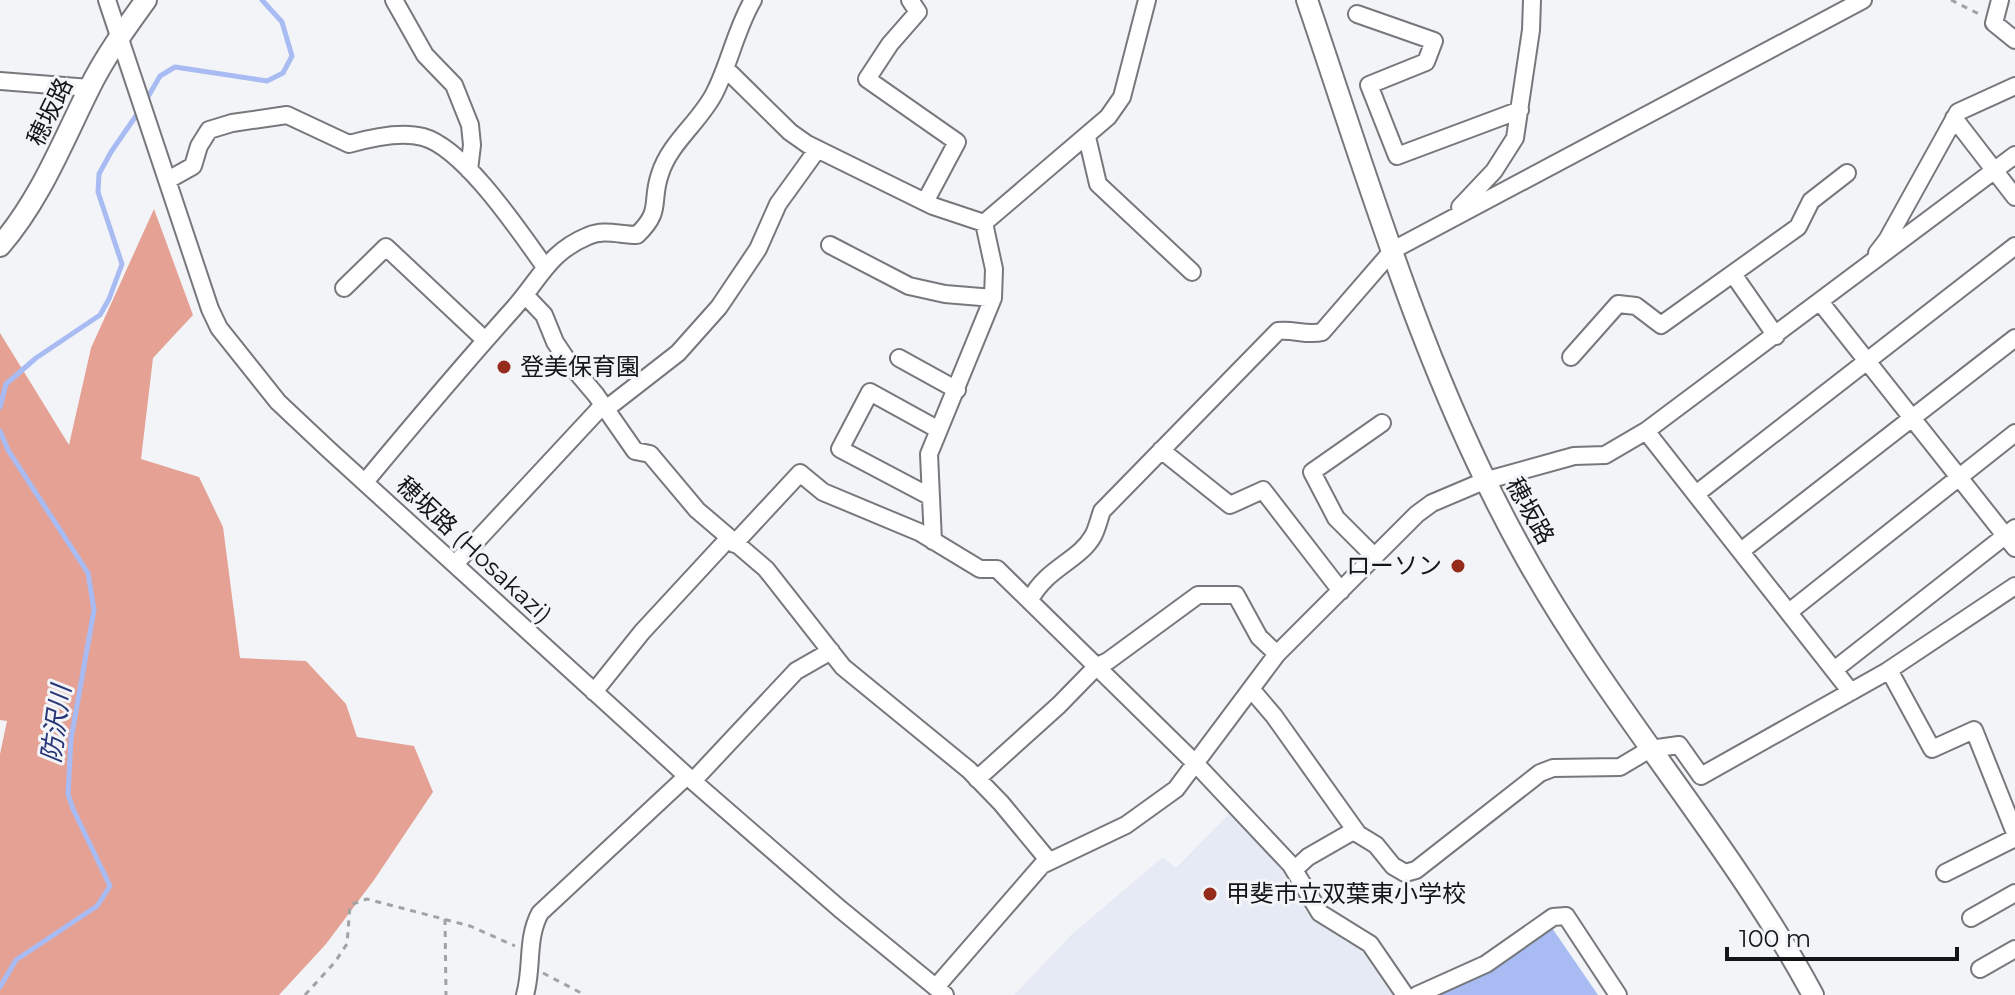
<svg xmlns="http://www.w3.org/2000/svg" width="2015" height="995" font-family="Montserrat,'Noto Sans JP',sans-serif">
<rect width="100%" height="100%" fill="#f2f4f7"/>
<path fill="#e6eaf5" d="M1232,811L1288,870L1315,918L1364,944L1397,992L1394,995H1014L1072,934L1163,857L1176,868Z"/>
<path fill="#e4a194" d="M154,209L193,315L153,358L141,459L199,477L223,527L240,658L306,661L346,704L357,737L414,746L433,792L374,880L326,944L279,995H0V754L7,721L0,720V333L69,445L91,348Z"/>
<path fill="#a8bbf3" d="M1550,925L1598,995H1428Z"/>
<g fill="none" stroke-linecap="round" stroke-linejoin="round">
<path stroke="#a8bbf3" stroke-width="5" d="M145,102L160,76L175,67L267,81L283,73L292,56L282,22L262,0
M0,407L6,384L36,358L100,315L109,299L122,264L98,192L99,174L111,152L140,110
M0,431L8,450L88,573L94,610L71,739L68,794L73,809L110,886L97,906L16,960L0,987"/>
<defs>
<path id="minor" d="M107,0L210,309L219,328L278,402L328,449L687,776L840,909L945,995
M394,0L425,55L454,85L470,125L472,145L469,170
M910,0L918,12L890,44L867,79L957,142L925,202
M2000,0L1994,23L2015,40
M1357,14L1434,41L1426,62L1369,85L1397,156L1520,110
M725,68L790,132L807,144L933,206L984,223
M0,81L90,88
M1954,118L2015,197
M1087,137L1098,184L1192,272
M168,180L193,166L199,146L209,130L232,123L287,115L349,144C370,138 401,131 423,137C464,148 520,232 545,267
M1460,207L1494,171L1515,138L1531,30L1532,0
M830,245L909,286L945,294L993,298
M1877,253L1887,240L1958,112L2015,86
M1733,274L1776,336
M344,288L386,247L485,340
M525,295L544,315L555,342L569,363L596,395L635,451L650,454L697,510L766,569L843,667L969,770L1001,803L1049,861
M1821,303L2015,548
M1571,357L1618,304L1636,306L1661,325L1798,227L1811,201L1847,173
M899,358L957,390
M606,409L678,353L719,307L758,249L778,204L817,150
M1646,431L1851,692
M1161,450L1230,505L1263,490L1341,591
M365,482C414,423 463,365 514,308C540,279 549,252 588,236C604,229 620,235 637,235C663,210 650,203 660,174C670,142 701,121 715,92C730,62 736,29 753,0
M1696,494L2015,246
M931,497L840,449L870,392L939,430
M933,541L929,454L993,298L994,269L984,223L1108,117L1122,97L1147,0
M734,544L800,473L823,492L919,532L980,569H997L1196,764L1291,865L1320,913L1370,944L1405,995
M1741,551L2015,338
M1375,557L1336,518L1312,472L1382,423
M455,564L603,405
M1030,600C1046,568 1079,561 1093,536C1097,529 1099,519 1102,511L1278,331C1294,329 1307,336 1322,332L1393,250L1863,0
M1789,612L2015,433
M1834,670L2015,528
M1889,670L1932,749L1974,730L2015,833
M1251,689L1274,716L1358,834L1376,845L1393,866L1405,873L1416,870L1540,773L1553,768L1620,767L1650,749L1679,745L1701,776L1886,672L2015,586
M594,692L642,632L728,539
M977,779L1059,705L1097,666L1108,661L1198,595H1236L1259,637L1277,654
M693,781L796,671L831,651
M1294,870L1308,857L1355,830
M1945,873L2015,838
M1971,918L2015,893
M1980,969L2015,949
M936,987L1042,865L1126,825L1176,789L1277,654L1417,514L1432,503L1484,481L1574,456L1605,455L1646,431L2015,155
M525,995C533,967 526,939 540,913L687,776
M1417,995L1486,964L1553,917L1566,916L1618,995"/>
<path id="major" d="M1307,0C1371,188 1427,382 1525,556C1610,709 1730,841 1813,995
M0,246C40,200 62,143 89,89C104,58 125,29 146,0"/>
</defs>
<use href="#minor" stroke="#77787c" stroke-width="20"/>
<use href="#major" stroke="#77787c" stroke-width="24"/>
<path stroke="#a0a2a4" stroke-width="3" stroke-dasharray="6 6" stroke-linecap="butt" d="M1951,0L1981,15
M445,919L446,995
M543,973L585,995
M305,995L335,962L347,944L350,905L367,899L470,926L515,946"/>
<use href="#minor" stroke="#fff" stroke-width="16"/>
<use href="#major" stroke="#fff" stroke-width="20"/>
</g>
<g fill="#952b1a" stroke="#f2f4f7" stroke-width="3">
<circle cx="504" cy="367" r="8"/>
<circle cx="1458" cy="566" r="8"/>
<circle cx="1210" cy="894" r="8"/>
</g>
<g text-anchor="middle" stroke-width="6" stroke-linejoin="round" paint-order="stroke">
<g font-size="24" fill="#141516" stroke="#f2f4f7">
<text transform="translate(50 112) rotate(-64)" y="8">穂坂路</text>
<text transform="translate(1530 511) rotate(61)" y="8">穂坂路</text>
<text transform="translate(474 550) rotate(43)" y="8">穂坂路 (Hosakazi)</text>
</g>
<g font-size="24" fill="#141516" stroke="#f2f4f7" text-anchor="start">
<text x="520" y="375">登美保育園</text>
<text x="1442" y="574" text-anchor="end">ローソン</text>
<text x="1226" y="902">甲斐市立双葉東小学校</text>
</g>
<g font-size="26" font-style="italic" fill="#283677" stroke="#f2f4f7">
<text transform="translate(56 724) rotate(-82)" y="9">防沢川</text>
</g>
</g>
<path d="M1727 947v12h230v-12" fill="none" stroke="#141516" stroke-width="4"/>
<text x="1739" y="947" font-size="24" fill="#141516" stroke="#f2f4f7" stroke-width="6" paint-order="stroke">100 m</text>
</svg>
